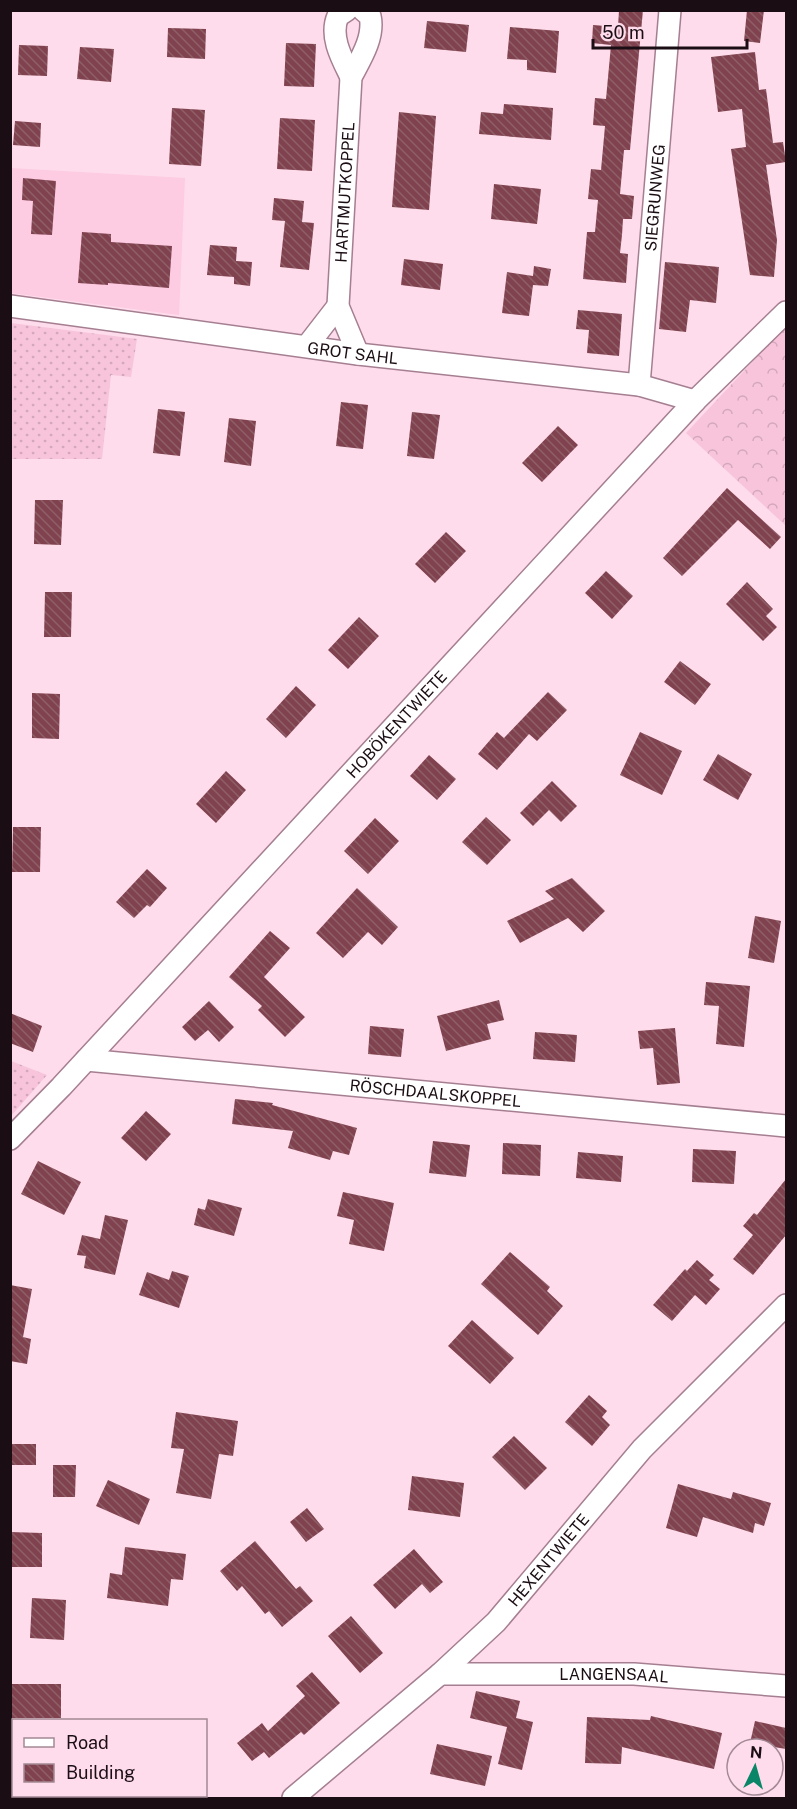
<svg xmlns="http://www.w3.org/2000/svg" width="797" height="1809" font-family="'Public Sans',sans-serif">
<defs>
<pattern id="grass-dots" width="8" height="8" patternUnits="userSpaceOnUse" patternTransform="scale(1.5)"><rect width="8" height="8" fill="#f7c4dc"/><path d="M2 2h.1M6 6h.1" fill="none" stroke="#d3a7bc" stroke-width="1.8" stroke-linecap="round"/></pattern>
<pattern id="forest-crowns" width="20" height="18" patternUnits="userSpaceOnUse" patternTransform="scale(1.5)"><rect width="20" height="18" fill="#f7c4dc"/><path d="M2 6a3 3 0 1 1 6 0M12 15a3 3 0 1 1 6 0" fill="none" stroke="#d3a7bc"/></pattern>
<pattern id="building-back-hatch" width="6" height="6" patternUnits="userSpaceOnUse" patternTransform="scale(1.5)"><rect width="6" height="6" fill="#80424e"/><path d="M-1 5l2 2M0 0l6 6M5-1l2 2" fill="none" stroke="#8f5f68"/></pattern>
</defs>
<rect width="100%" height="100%" fill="#fedceb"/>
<path fill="#fdcbe2" d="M10,168L185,178L179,315L11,293Z"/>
<path fill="url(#grass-dots)" d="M11,323L137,339L131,377L111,375L102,459H11Z
M11,1061L47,1075L11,1116L10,1115Z"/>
<path fill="url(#forest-crowns)" d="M786,326V526L686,433Z"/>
<path fill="url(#building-back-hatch)" d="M619,10H643L630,150H624L620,194L634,196L632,219H623L622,235L620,253L628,254L626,283L583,279L587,232H595L598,200L588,199L591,169L601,170L605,126L593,125L595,98L606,99L611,45L592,43L593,25L618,27Z
M747,10H764L760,43L744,41Z
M427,21L469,25L466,52L424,48Z
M510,27L559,31L556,73L527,70V60L507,59Z
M168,28L206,29L205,59L167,57Z
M286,43L316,44L314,87L284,86Z
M19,45L48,46L47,76L18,75Z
M80,47L114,49L111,82L77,79Z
M755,52L759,90L766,89L773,143L783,142L786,162L766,165L777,240L774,277L750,275L731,149L746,147L742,109L718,112L711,57Z
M504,104L553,108L551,140L479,134L481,112L503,114Z
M172,108L205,110L201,166L169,164Z
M399,112L436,116L429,210L392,207Z
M280,118L315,120L312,171L277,169Z
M15,121L41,123L40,147L13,145Z
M23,178L56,181L52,235L31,234L33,201L22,200Z
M494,184L541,189L537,224L491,219Z
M274,198L304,201L302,222L314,223L309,270L280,267L285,221L272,220Z
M82,232L111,234V242L172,246L169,288L108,283V285L78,283Z
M210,245L237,247L236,261L252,262L250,286L234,284V277L207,275Z
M404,259L443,264L440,290L401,285Z
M665,262L719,267L716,303L690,300L686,332L659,329Z
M534,266L551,269L548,286L533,285L529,316L502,313L507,272L533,276Z
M578,310L622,314L619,356L587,353L589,330L576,329Z
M341,402L368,405L363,449L336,446Z
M158,409L185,412L180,456L153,453Z
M412,412L440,415L434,459L407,456Z
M229,418L256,421L251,466L224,462Z
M558,426L578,445L542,482L522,463Z
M727,488L781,537L770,549L738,520L682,576L663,558Z
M35,500H63L61,545L34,544Z
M446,532L466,551L435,583L415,564Z
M606,571L633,596L612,619L585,593Z
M747,582L773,609L766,616L777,627L763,641L726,604Z
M45,592H72L71,637H44Z
M359,617L379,636L348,669L328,650Z
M680,661L711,684L695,705L664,682Z
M296,686L316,705L286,738L266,719Z
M548,692L567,710L537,741L529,734L497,770L478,754L497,732L504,738Z
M32,693L60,694L59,739L32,738Z
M640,732L682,751L662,795L620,775Z
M718,754L752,774L738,800L703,780Z
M429,755L456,779L437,800L410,776Z
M226,771L246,790L216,823L196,804Z
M552,781L577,806L561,822L549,810L533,826L520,813Z
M486,817L511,840L487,865L462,842Z
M375,818L399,841L368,874L344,851Z
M13,827H41L40,872H12Z
M147,869L167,888L150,907L147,905L134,918L116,902Z
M572,878L605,911L583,932L568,918L520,943L507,921L554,899L545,891Z
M357,888L398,927L382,945L368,932L343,958L316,933Z
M755,916L781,921L774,963L748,958Z
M270,931L290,948L264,977L305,1017L285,1037L258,1010L262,1006L229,977Z
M706,982L750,986L744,1047L716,1044L719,1006L704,1005Z
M499,1000L504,1020L487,1024L491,1039L446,1051L437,1016Z
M209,1001L234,1027L219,1042L208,1030L195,1041L182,1027Z
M10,1013L42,1026L33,1052L10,1043Z
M370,1026L404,1029L401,1057L368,1054Z
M675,1028L680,1083L657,1085L653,1048L640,1049L638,1031Z
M535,1032L577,1035L575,1062L533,1059Z
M235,1099L273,1103L272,1105L357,1128L349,1155L333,1151L330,1160L288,1148L293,1131L232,1124Z
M146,1111L171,1134L146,1161L121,1138Z
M433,1141L470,1145L466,1177L429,1173Z
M503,1143L541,1145L540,1176L502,1174Z
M693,1149L736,1151L734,1184L692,1182Z
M578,1152L623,1156L621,1182L576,1178Z
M38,1161L81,1182L64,1215L21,1194Z
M786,1179V1235L753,1275L733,1259L753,1235L743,1226L754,1213L757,1215Z
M343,1192L394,1203L384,1251L349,1244L354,1220L337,1216Z
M208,1199L242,1208L234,1236L194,1225L198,1208L205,1210Z
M105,1215L128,1220L115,1275L84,1268L86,1256L77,1255L82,1235L100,1239Z
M510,1252L550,1287L547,1291L563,1306L538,1335L481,1284Z
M697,1260L714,1275L709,1280L720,1289L706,1305L695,1295L672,1321L653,1305L685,1269L687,1271Z
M172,1271L189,1276L179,1308L139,1295L147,1272L169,1280Z
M10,1285L32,1289L23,1337L31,1339L27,1364L10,1361Z
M472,1320L514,1358L490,1384L448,1346Z
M589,1395L607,1411L602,1417L610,1425L592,1446L565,1422Z
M176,1412L238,1421L233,1456L219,1454L211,1499L176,1493L184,1449L171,1448Z
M514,1436L547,1468L525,1490L492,1457Z
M10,1444H36V1465H10Z
M53,1465H76L75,1497H53Z
M412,1476L464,1483L460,1517L408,1510Z
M108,1480L150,1499L139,1525L96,1506Z
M678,1484L731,1499L733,1492L771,1503L764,1526L755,1523L753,1533L703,1517L697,1537L666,1528Z
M307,1508L324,1529L306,1542L290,1522Z
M10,1532L42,1533V1567H10Z
M255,1541L296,1589L300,1586L313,1601L282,1627L269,1611L265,1614L242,1586L237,1591L220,1571Z
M125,1547L186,1554L183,1580L171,1579L168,1606L107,1598L110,1573L122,1575Z
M414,1549L443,1582L430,1593L422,1584L395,1609L373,1585Z
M32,1598L66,1600L64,1640L30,1638Z
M351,1616L383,1653L360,1673L328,1636Z
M312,1672L340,1703L304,1735L301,1732L269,1758L264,1752L252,1761L237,1743L262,1723L268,1731L305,1696L296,1686Z
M10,1684H61V1718H10Z
M476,1691L520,1701L516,1718L533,1722L522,1770L498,1764L507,1727L470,1718Z
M651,1716L722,1733L714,1769L622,1747L621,1764L585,1763L587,1717L650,1720Z
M755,1721L786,1728V1749L750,1743Z
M437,1744L492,1756L485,1786L430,1774Z"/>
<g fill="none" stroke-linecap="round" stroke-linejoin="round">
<defs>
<g id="street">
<path d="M347,10L338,16C329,36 342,59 351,77"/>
<path id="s1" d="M10,306L358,354L639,385L695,401"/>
<path d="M307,346L338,306"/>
<path id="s2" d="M358,354L338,306L351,77C360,60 375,37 370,16L363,10"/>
<path id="s3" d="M639,385L670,10"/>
<path id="s4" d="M86,1060L786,1126"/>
<path id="s5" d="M10,1139L61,1087L695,401L786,312"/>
<path id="s6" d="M440,1674H634L786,1686"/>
<path id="s7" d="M293,1798L440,1674L496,1622L642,1449L786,1305"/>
</g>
</defs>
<use href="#street" stroke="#a57f91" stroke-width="24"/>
<use href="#street" stroke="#fff" stroke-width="21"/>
</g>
<g text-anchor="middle" stroke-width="6" stroke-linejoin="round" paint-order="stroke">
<g font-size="16" fill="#1b0d14" stroke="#fedceb">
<text dy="6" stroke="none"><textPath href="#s2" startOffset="166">HARTMUTKOPPEL</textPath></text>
<text dy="6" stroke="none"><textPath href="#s3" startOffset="188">SIEGRUNWEG</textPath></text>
<text dy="6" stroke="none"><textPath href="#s1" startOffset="346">GROT SAHL</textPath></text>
<text dy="6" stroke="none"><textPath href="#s5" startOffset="567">HOBÖKENTWIETE</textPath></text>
<text dy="6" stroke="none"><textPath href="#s4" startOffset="351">RÖSCHDAALSKOPPEL</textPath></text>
<text dy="6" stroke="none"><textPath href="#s7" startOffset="350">HEXENTWIETE</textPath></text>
<text dy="6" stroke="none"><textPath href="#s6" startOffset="174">LANGENSAAL</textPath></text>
</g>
</g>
<rect width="797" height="1809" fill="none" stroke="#1b0d14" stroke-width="24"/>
<rect x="12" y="1719" width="195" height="78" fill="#fedceb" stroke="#a38995" stroke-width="1.5"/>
<rect x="24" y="1738" width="30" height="9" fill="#ffffff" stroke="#a38995" stroke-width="1.5"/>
<text x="66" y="1749" font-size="18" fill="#1b0d14">Road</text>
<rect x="24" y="1764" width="30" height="18" fill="url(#building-back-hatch)" stroke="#a38995" stroke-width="1.5"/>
<text x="66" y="1779" font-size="18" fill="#1b0d14">Building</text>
<g transform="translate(755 1767) rotate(5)"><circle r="28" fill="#fedceb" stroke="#a38995" stroke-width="1.5"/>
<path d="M0-4.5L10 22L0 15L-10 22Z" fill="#098667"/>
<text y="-9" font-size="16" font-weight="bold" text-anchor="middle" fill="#1b0d14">N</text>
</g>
<path d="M593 39v9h154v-9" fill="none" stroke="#1b0d14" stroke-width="3"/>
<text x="602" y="39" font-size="18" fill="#1b0d14" stroke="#fedceb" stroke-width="4.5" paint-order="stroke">50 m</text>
</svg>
